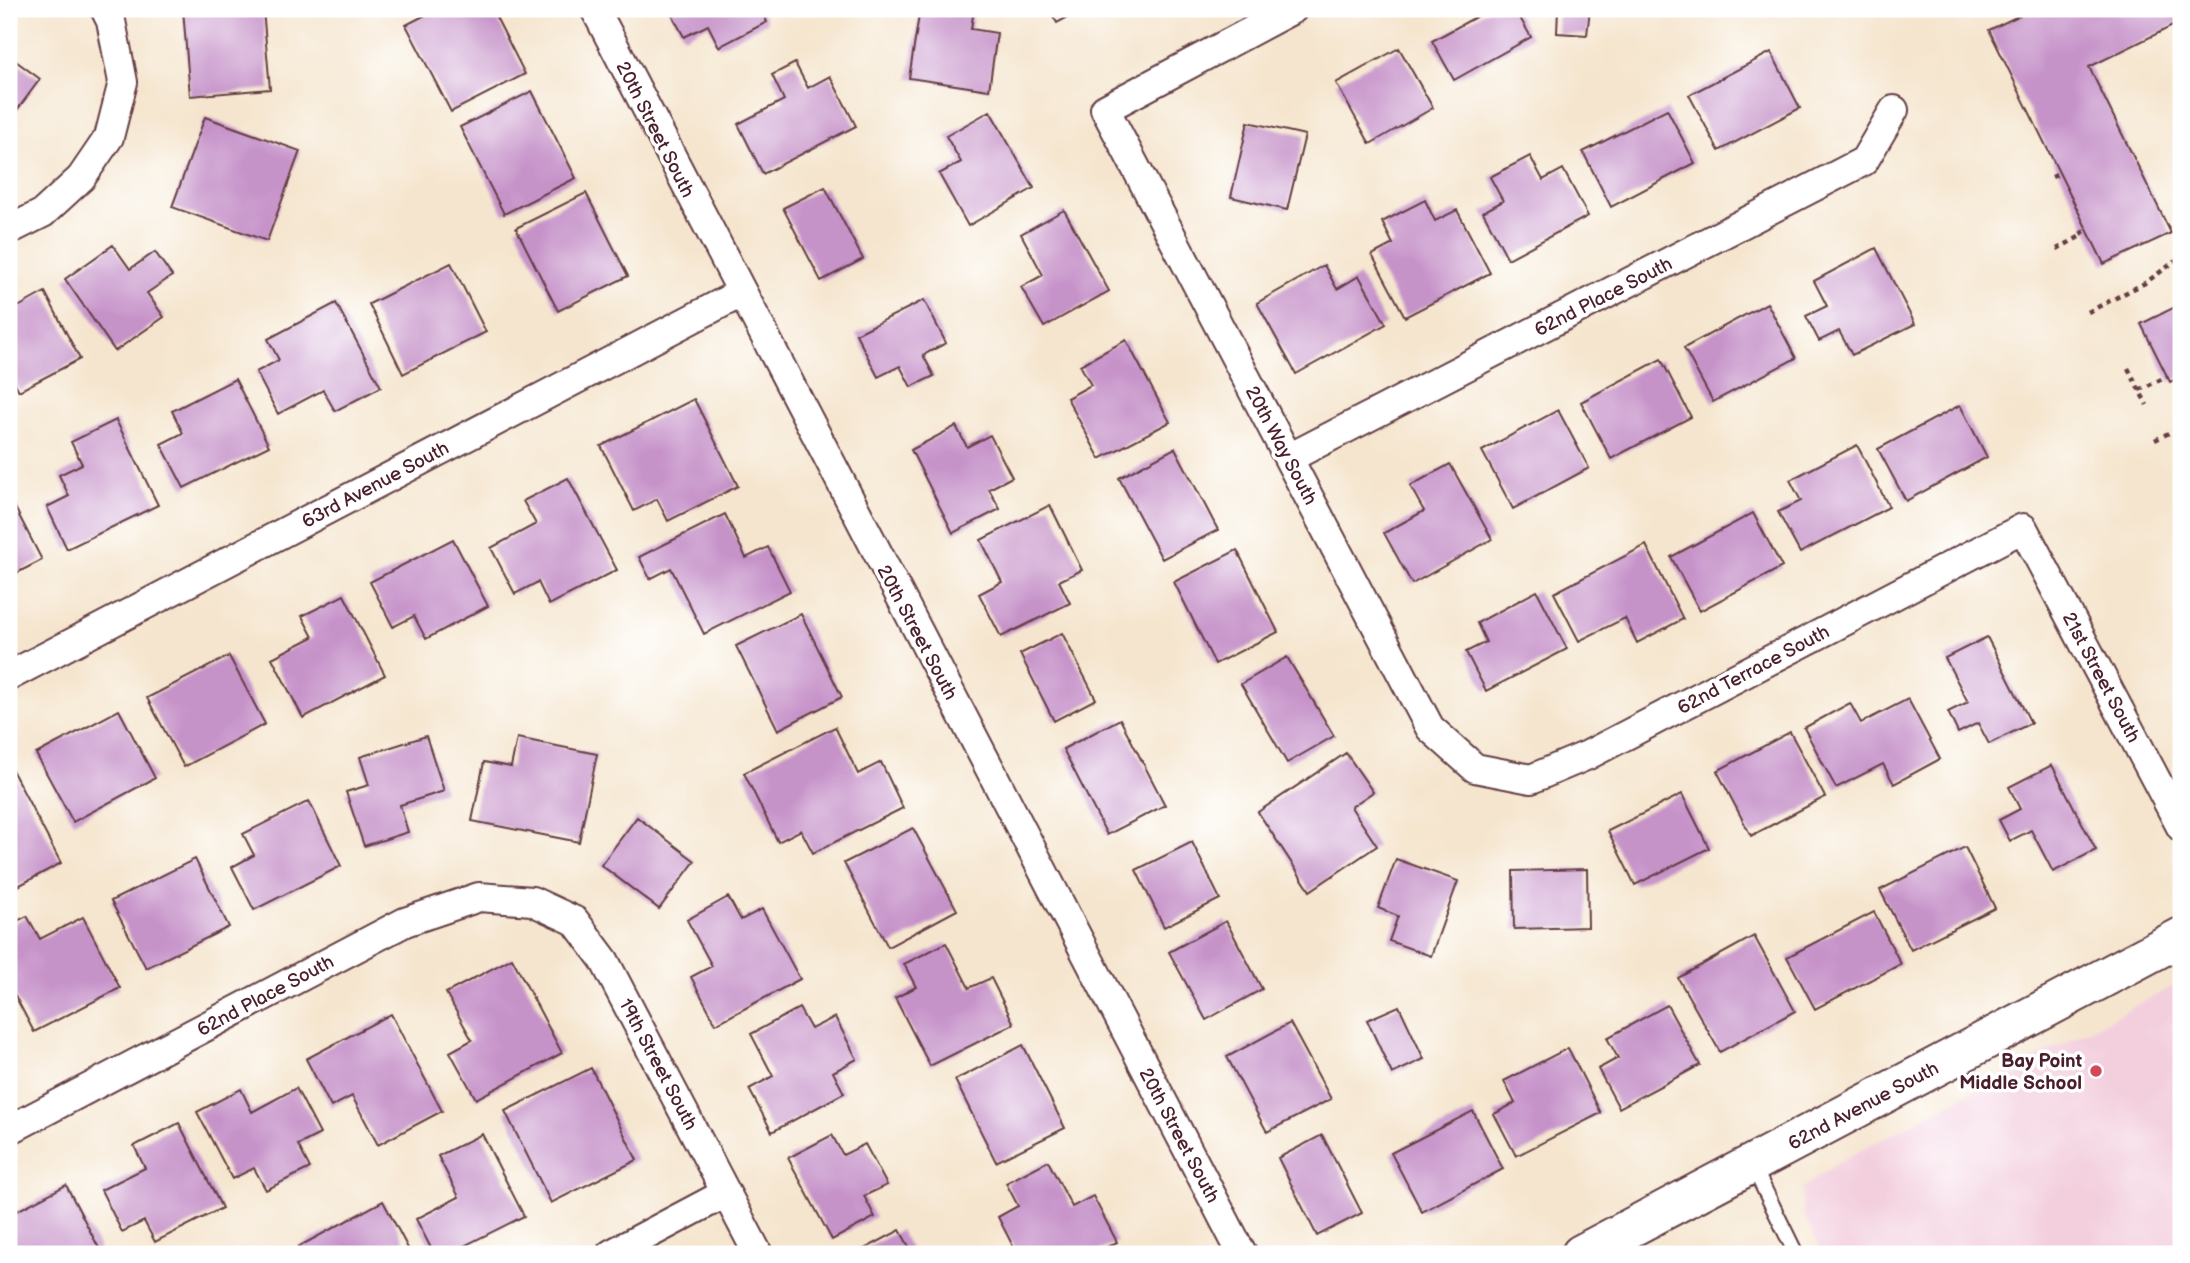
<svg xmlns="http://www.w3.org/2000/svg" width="2190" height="1263" font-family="'Balsamiq Sans',sans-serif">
<rect width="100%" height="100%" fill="#fff"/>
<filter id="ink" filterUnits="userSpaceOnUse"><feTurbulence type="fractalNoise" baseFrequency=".0143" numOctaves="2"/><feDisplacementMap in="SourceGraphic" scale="14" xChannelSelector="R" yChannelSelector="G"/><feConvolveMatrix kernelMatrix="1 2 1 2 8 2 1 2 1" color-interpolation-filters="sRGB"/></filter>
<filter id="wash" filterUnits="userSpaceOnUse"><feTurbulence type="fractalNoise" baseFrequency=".00686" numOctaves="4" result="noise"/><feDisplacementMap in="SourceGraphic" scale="28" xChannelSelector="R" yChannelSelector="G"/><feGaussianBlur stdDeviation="1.57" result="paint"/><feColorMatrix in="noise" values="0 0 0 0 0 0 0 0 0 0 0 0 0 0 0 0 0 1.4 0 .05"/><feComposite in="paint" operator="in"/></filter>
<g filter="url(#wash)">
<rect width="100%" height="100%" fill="#f5e5ce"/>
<path fill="#f3cfde" d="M2181,982V1254H1823L1804,1216L1801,1189L1842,1160Z"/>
<g id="blocks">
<path fill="#c693c9" d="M183,9H263L270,89L190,96Z
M437,9H492L525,74L451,112L406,25Z
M669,9H761L767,22L719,47L708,25L684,37Z
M920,9H974L971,29L997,33L989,90L909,78Z
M1049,9H1083L1057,23Z
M1490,9H1515L1531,37L1454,80L1432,41Z
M1558,9H1590L1587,35L1557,33Z
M2033,9H2181V22L2089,67L2171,233L2104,264L1989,30Z
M1399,48L1433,108L1370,144L1336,83Z
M1771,52L1800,108L1719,151L1689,95Z
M9,56L40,79L9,121Z
M795,63L808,88L830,76L856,126L763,174L738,124L784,100L772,75Z
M532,91L576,178L504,214L460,127Z
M1667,109L1695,163L1611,207L1583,152Z
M990,111L1034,188L968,226L939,174L961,162L946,136Z
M205,117L300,151L267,241L172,207Z
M1248,122L1305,135L1287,210L1231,197Z
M1530,156L1543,180L1563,169L1588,216L1508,259L1483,212L1503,201L1490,177Z
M825,187L863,259L821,281L783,208Z
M586,193L628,276L558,311L516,228Z
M1425,200L1435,221L1457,210L1490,273L1405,317L1372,255L1393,244L1382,222Z
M1064,210L1109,291L1044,327L1021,287L1043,275L1021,234Z
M113,245L130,269L155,252L172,276L147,293L164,317L115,351L65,279Z
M1876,248L1915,324L1852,355L1839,331L1819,341L1806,316L1827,306L1814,281Z
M451,263L486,332L403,374L369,304Z
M1324,265L1337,289L1359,276L1386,324L1296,374L1257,303Z
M45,292L80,359L19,391L9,372V312Z
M924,300L946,343L923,355L934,376L911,387L900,366L878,377L856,334Z
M336,303L381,387L335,411L323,390L278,414L256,372L279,360L268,339Z
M1767,303L1796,358L1713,402L1684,348Z
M2181,304V377L2170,382L2141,324Z
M1126,340L1170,422L1100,459L1067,398L1091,385L1080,365Z
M1661,359L1691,417L1611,459L1581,402Z
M235,379L269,446L184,488L161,444L183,433L172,411Z
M694,399L738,486L668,521L657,499L634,511L601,446Z
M1960,405L1987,457L1906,501L1878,449Z
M1558,410L1589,468L1513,509L1482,451Z
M116,420L158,505L67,549L47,507L69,496L59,475L82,464L71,442Z
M956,426L967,447L990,435L1012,477L989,489L1000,509L953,533L911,450Z
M1857,445L1889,507L1800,553L1778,512L1801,501L1790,480Z
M1175,448L1218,530L1162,559L1119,478Z
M1450,464L1492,539L1412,584L1384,533L1424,511L1410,486Z
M568,478L617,570L549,605L538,582L515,594L491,548L536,524L523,501Z
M9,496L42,560L9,577Z
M1050,505L1082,570L1059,581L1070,603L1001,637L979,594L1002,582L981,540Z
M1753,513L1782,567L1700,611L1671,557Z
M725,514L746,558L768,547L790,591L704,634L671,568L650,579L639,557Z
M453,539L488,606L426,639L414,616L393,627L370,582Z
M1646,545L1683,619L1637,643L1625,618L1579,641L1554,593Z
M1237,550L1278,632L1215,664L1174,582Z
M1537,591L1567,649L1486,691L1466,652L1486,642L1477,623Z
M344,595L385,675L303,718L272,658L313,637L302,616Z
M801,614L842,697L778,730L736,646Z
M1062,633L1096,699L1054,721L1020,654Z
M1987,637L2031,723L1989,744L1978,723L1958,733L1948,712L1968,702L1945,658Z
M229,656L265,724L184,767L147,698Z
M1287,657L1334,736L1287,763L1241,684Z
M1908,699L1940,759L1894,784L1883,764L1836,788L1804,728L1850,703L1861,723Z
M119,710L155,778L73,822L36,754Z
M1120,719L1165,805L1107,835L1063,749Z
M835,727L858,774L881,762L903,808L813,853L801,830L778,842L744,773Z
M1790,732L1825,797L1751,836L1717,771Z
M426,736L444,791L400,805L408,832L364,846L346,792L369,785L360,757Z
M517,738L597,754L579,842L472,821L484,762L511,767Z
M1346,753L1373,792L1351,807L1377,846L1310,891L1258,812Z
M2052,765L2096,850L2053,872L2031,830L2010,841L1999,820L2020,809L2009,787Z
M11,768L61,863L9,891V769Z
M1682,794L1709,848L1635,885L1608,831Z
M309,801L341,866L254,910L232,867L254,855L243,834Z
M637,817L695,861L659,909L601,865Z
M913,828L957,910L888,947L844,863Z
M1192,842L1220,899L1164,927L1136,870Z
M1965,847L1995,908L1911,950L1880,890Z
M195,859L229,927L146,968L111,901Z
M1396,859L1458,881L1431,956L1389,941L1398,916L1378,908Z
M1587,869L1588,927L1514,929L1513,871Z
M728,897L741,920L762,909L800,979L716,1024L691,977L712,966L687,920Z
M1874,912L1901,964L1815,1009L1787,957Z
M27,916L40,939L83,917L120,988L34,1032L9,984V925Z
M1226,921L1262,989L1206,1020L1169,952Z
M1754,936L1795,1011L1720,1052L1678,978Z
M946,943L969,988L991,978L1014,1024L930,1066L895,998L916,987L904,964Z
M512,958L562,1053L476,1099L450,1052L472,1040L446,993Z
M1667,1005L1700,1065L1619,1108L1598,1069L1618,1058L1607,1038Z
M1399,1006L1424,1059L1392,1074L1367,1020Z
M799,1008L811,1029L835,1017L857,1059L833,1072L844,1093L772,1132L749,1089L773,1076L751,1034Z
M391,1014L442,1111L378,1145L352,1096L331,1107L306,1059Z
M1290,1023L1331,1099L1267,1132L1227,1057Z
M1023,1045L1065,1128L996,1162L955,1080Z
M1568,1048L1601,1113L1516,1156L1494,1114L1515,1103L1504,1081Z
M591,1068L637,1160L551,1203L505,1111Z
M296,1088L320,1134L298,1145L310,1168L266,1190L254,1168L232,1179L197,1112L241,1089L252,1112Z
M1473,1111L1503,1169L1422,1212L1391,1153Z
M179,1123L222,1208L155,1242L144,1221L122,1232L101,1190L145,1168L134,1146Z
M482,1134L524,1216L448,1254H434L416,1219L459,1197L438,1156Z
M832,1135L843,1155L865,1144L887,1185L864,1196L875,1217L832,1240L788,1158Z
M1322,1135L1362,1213L1317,1236L1278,1158Z
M1048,1161L1072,1207L1093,1196L1117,1242L1093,1254H1017L998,1217L1018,1206L1006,1183Z
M66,1185L102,1254H9V1215Z
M383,1201L411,1254H302L298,1247Z
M900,1230L913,1254H855Z"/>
</g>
</g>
<g filter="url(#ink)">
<use href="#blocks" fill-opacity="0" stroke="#643d43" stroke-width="2"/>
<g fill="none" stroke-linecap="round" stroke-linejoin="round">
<defs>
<path id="lane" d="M1752,1164L1796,1254"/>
<path id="street" d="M595,9L1242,1254
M1293,9L1105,109L1430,728L1475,768L1531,779L1588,755L2023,528L2181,827
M9,230L43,213L81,178L109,137L123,82L111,21L105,9
M1289,458L1864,161L1894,110
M9,676L741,293
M9,1130L405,922L479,897L532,901L575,921L604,960L758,1254
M611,1254L726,1193"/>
<path id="secondary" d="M1581,1254L2181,937"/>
</defs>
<use href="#lane" stroke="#643d43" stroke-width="18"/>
<use href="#street" stroke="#643d43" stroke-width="32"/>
<use href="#secondary" stroke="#643d43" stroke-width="42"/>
<path stroke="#643d43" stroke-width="4.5" stroke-dasharray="5 5" stroke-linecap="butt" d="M2052,177L2059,174
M2057,249L2081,236L2080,234L2087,230
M2088,312L2145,283L2181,257
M2128,368L2147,405
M2139,390L2168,376
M2155,440L2181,427"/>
<use href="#lane" stroke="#fff" stroke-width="14"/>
<use href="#street" stroke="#fff" stroke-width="28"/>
<use href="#secondary" stroke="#fff" stroke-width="38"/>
</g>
</g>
<circle fill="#d1495b" stroke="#fff" stroke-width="2.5" cx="2096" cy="1071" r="7"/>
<g text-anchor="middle" stroke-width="7" stroke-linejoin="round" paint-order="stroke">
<g font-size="19" fill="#4a1f2b" stroke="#fff">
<text transform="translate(656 129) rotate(63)" y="7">20th Street South</text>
<text transform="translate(1603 296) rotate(-27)" y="7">62nd Place South</text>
<text transform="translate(1282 445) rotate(62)" y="7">20th Way South</text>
<text transform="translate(375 484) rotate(-28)" y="7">63rd Avenue South</text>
<text transform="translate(918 632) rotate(62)" y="7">20th Street South</text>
<text transform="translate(1753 669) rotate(-28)" y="7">62nd Terrace South</text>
<text transform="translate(2102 677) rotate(62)" y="7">21st Street South</text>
<text transform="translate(265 995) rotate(-28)" y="7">62nd Place South</text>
<text transform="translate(659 1064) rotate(62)" y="7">19th Street South</text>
<text transform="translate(1863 1105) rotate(-28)" y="7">62nd Avenue South</text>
<text transform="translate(1180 1135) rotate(62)" y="7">20th Street South</text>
</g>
<g font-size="19" font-weight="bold" fill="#4a1f2b" stroke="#fff" text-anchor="end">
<text x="2082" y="1067">Bay Point<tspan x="2082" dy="22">Middle School</tspan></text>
</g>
</g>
<rect width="2190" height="1263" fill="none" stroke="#fff" stroke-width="35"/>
</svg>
